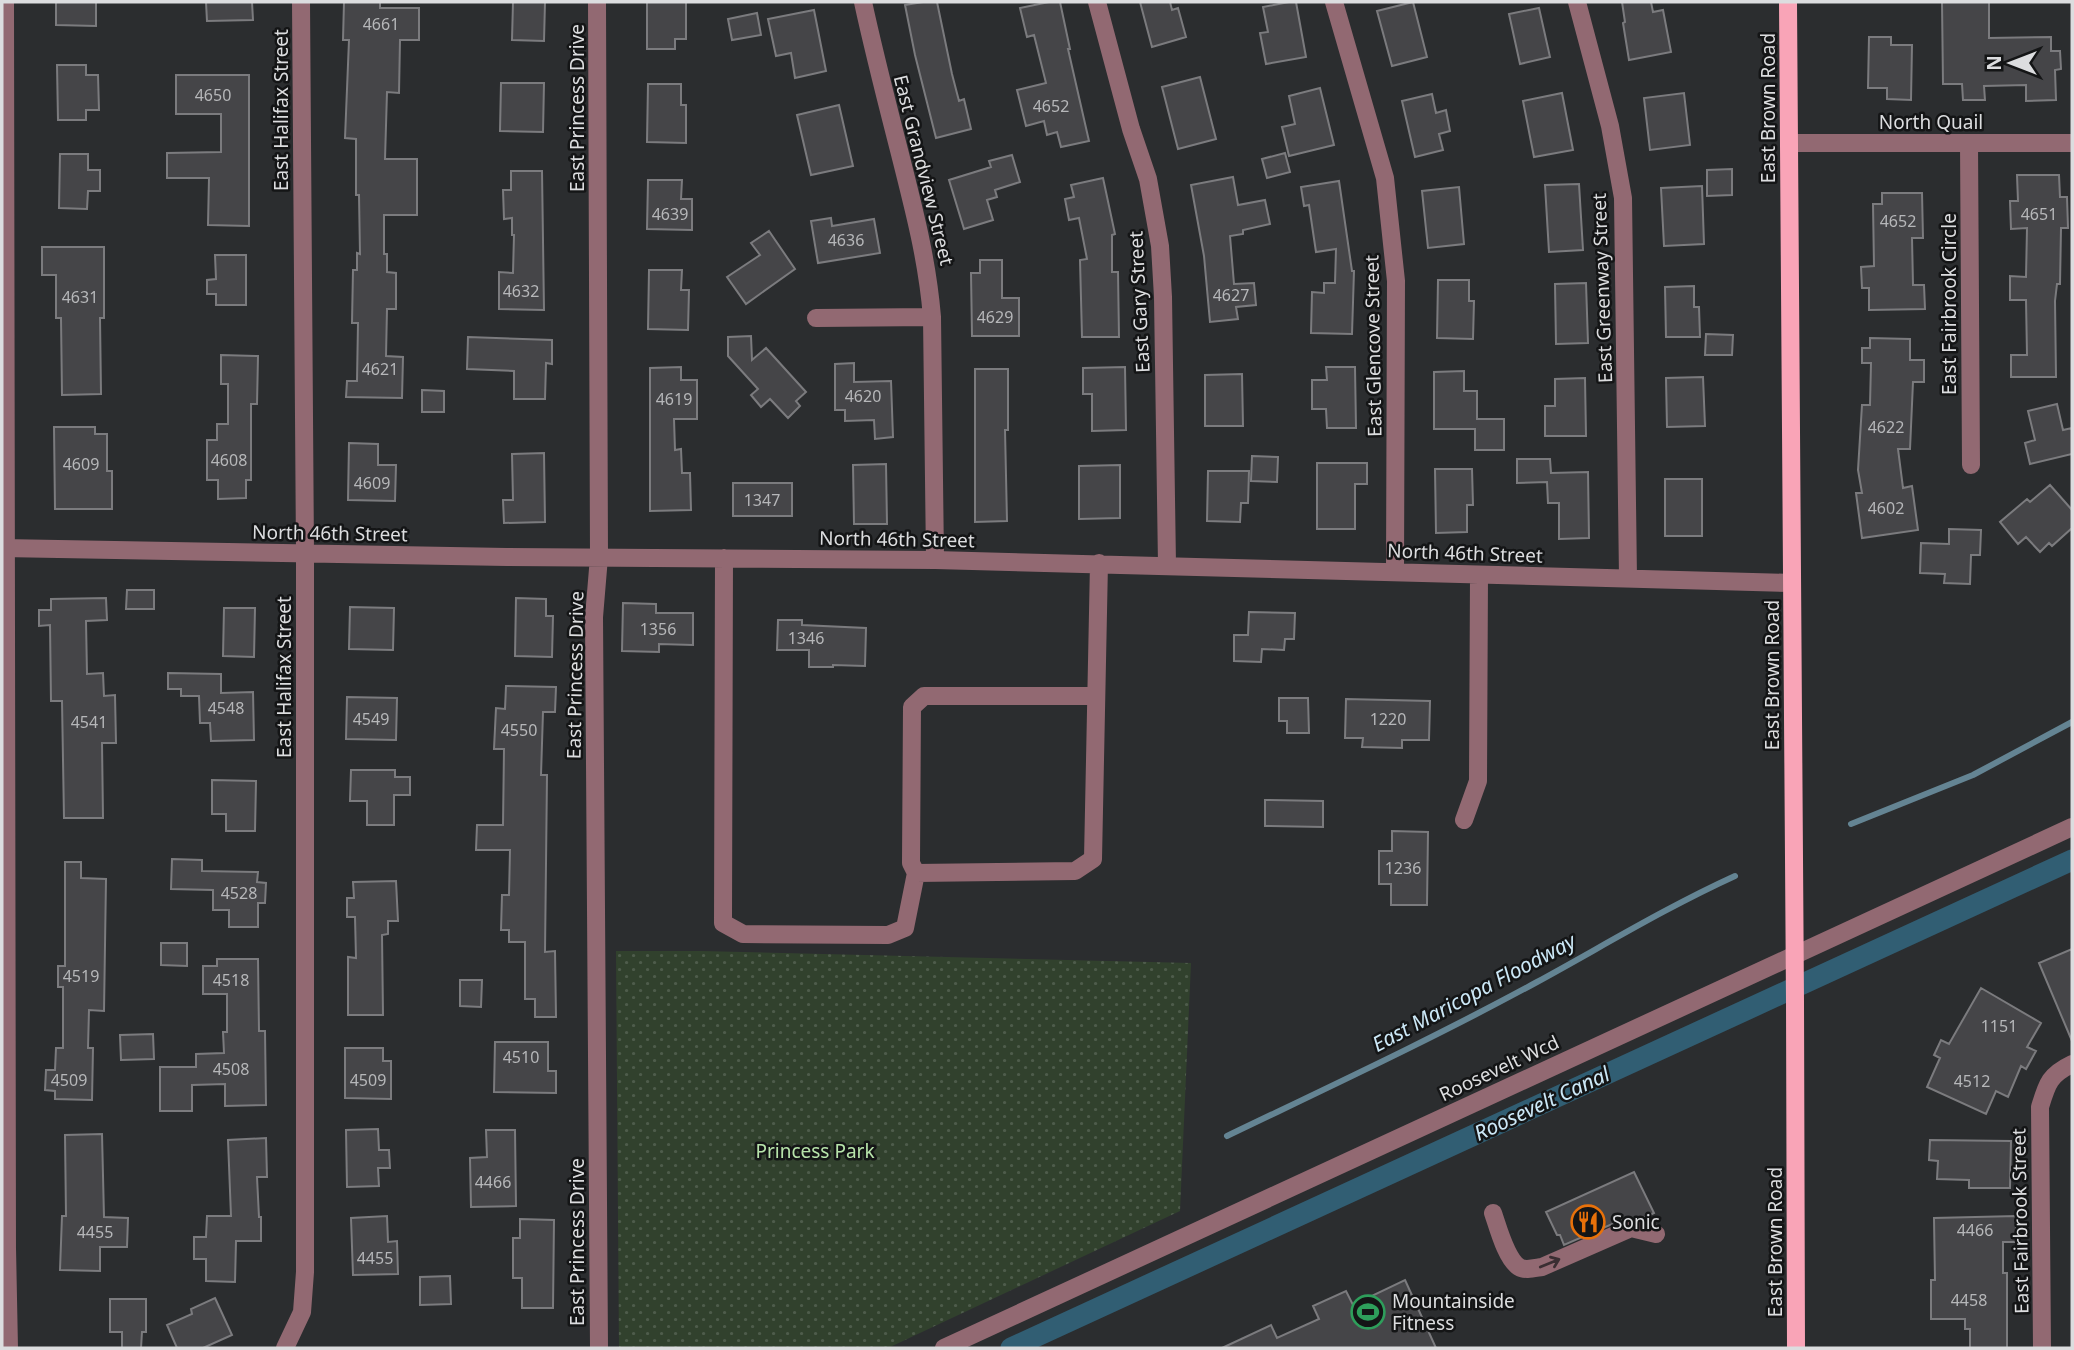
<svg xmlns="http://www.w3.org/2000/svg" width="2074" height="1350" font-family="'Noto Sans',sans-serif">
<defs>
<pattern id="park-dots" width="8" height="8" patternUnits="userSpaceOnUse" patternTransform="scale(1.75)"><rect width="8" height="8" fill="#31412d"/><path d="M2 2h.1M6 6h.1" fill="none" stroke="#4e5c4b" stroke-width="1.8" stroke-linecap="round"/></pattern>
</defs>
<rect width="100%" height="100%" fill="#2b2d2f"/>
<!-- park -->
<path fill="url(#park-dots)" d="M616,951H701L1191,963L1180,1211L888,1348H619Z"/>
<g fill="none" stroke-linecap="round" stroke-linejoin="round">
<!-- stream -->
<path stroke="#648493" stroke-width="6" d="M1851,824L1973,775L2072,722
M1227,1136C1331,1086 1436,1037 1537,982C1603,946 1667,907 1735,876"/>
<!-- canal -->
<path stroke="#315e73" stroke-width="21" d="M1011,1348L2072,860"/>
</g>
<!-- building -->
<path fill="#454548" stroke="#7b7b7e" stroke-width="2" d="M56,2H96V26L56,25Z
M206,2H252L253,20L207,21Z
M344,2H380V8H419V40H400L399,93L387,92L385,159H417V215H384V254H387V272L396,273V309H387L386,356L403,357L402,398L346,397L347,381H357L358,323H352L353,270H357V253L360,254L359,195H356V139L345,138L349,40H343Z
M513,2H545L544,41L512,40Z
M647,2H686V39H675V49H647Z
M923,2H937L952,74L959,101L964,99L971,129L936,138L915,55L905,5Z
M1049,2H1060L1070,49H1068L1089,141L1061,147L1057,132L1047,135L1044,121L1026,126L1017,90L1046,83L1034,35L1027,37L1020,8Z
M1140,2H1170L1172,10L1178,8L1186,37L1152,47Z
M1289,2H1296L1306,57L1266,64L1260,33L1268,32L1263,7Z
M1413,2L1427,57L1392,66L1377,11Z
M1622,2H1651L1653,12L1663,10L1671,52L1629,60L1623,23L1625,22Z
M1942,2H1989V38L2051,37V51H2060L2061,69L2055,70L2056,100L2026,101V85L1984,86L1985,100H1963L1962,84H1943Z
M1539,8L1550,57L1520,64L1509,14Z
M814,10L826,71L795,78L791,53L776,56L768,19Z
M757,13L761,35L732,40L728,19Z
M1869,37H1891V45H1912L1911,100L1887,99V88H1868Z
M57,65H86V75H98L99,110H86V120H58Z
M176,75H249V226L208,225L209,178H167V153L221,152V114H176Z
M1200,77L1216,139L1178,149L1162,87Z
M501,83H544L543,132L500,131Z
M648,84H681V105H686V143L647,142Z
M1320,88L1334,145L1289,156L1282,127L1295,124L1289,96Z
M1562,93L1573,150L1534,157L1523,101Z
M1684,93L1690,145L1650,150L1644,98Z
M1432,94L1436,113L1446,110L1450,131L1439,134L1443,150L1415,157L1402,101Z
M839,105L853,166L811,175L797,115Z
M1285,153L1290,172L1267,178L1262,159Z
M60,154H88V170H100V191H88L87,209L59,208Z
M1012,155L1020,182L995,190L997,197L987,200L993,220L964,229L949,180L991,167L989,161Z
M1732,169V195L1707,196V170Z
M511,171H542L544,310L499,309V272L513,273L514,235H512V218L504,219L503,190H511Z
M2017,175H2059L2060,197H2067L2068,228H2061L2060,284H2057L2055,301L2056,377H2011V355H2027L2026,300H2010V276L2026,277L2027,228L2011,229L2010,201H2018Z
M1233,177L1238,205L1265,200L1270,224L1243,230V234L1230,236L1234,284L1254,283L1256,305L1236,307L1238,319L1210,322L1204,256L1191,185Z
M1103,178L1115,234L1112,235V272H1118L1119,337H1082L1080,260L1087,259L1079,218L1069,220L1065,199L1074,197L1071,185Z
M648,180H682L681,199H692V230L647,229Z
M1339,181L1352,271H1354L1352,334L1311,333L1312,292L1324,293V283H1335L1336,249L1316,252L1309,205L1304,206L1301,187Z
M1579,184L1583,250L1549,252L1545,185Z
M1702,186L1704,244L1664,246L1661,188Z
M1459,187L1464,244L1428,248L1422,191Z
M1882,193H1922L1923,238H1912L1913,285H1924L1925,309L1869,310V288H1862L1861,267L1874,266L1873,204H1882Z
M831,218L832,226L874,219L880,253L818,263L811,221Z
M769,231L795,269L746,304L727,277L760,255L751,243Z
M42,247H104V318H100L101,394L62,395L61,318H56V275H42Z
M215,255H246V305H216V294H207V280L216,279Z
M980,260H1002V298H1019V336H972L971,273H980Z
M649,270H682L681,290H689L688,330L648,329Z
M1438,280H1469V301H1474L1473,339L1437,338Z
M1586,283L1588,343L1556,344L1555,284Z
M1694,286V307H1699L1700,337H1666L1665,287Z
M1706,334L1733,335L1732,355H1705Z
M751,336L752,360L766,348L806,392L796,401L800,406L788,418L770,399L761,407L751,395L758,389L728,356V337Z
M468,337L552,340V364L546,363L545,399H514V371L467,369Z
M1870,338L1910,339V360H1924V382H1913L1910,449H1898L1903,488L1912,486L1918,530L1862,538L1856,493H1862L1858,470L1862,405H1870L1871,363H1862V348H1870Z
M221,355L258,356L257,404H251V480H246V498L218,499V480H207V440H217V424H228V384H221Z
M854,363V382L891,381L893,437L875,439L874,420L845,421V410H835V364Z
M681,367V380H697V419H674L675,450L681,449L682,473H690L691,510L650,511V368Z
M1125,367L1126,430L1092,431V394H1083V368Z
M1326,367H1355L1356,428H1327L1326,409H1312V380H1327Z
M975,369H1008V430H1005L1007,521L975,522Z
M1464,371V391H1477V419H1504V450H1475V429H1434V372Z
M1242,374L1243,426H1205V375Z
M1703,377L1705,426L1667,427L1666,378Z
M1585,378L1586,436H1545V406H1555V379Z
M422,390L444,391V412H422Z
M2057,404L2063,430L2072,428V454L2030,464L2025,443L2035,440L2028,411Z
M54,427H95V434H107V471H112V509H55Z
M349,443L378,444V465H396L395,501L348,500Z
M544,453L545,522L504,523L503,500H513L512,454Z
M1252,456L1278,457L1277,482L1251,481Z
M1517,459H1550L1551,473L1588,472L1589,538L1559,539V503H1548L1547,482L1517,483Z
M1317,463H1367V484H1355V529H1317Z
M886,464L887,524H854L853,465Z
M1120,465V518L1079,519V466Z
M1435,469H1472L1473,505H1467V532L1436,533Z
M1208,471H1249L1248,503H1241L1240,522L1207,521Z
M1665,479H1702V536H1665Z
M733,483H792V516H733Z
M2050,485L2072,510V528L2052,546L2049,543L2040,552L2026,537L2018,544L2000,522L2027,499L2030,502Z
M1949,529L1981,530L1980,555H1971L1970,584L1944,583L1945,574L1920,573L1921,543L1949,544Z
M127,590H154V609H126Z
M106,598L107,620L86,621L87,674L103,673L104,696L115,695L116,743H102L103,818H64L62,701H51L50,625L39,626V610H51V599Z
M516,598L546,599V616H553L552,657L515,656Z
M623,603L656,604V613H693V645L659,644V652L622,651Z
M350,607L394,608L393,650L349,649Z
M224,608H255L254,657L223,656Z
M1249,612L1295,613L1294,639H1285L1284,650L1262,649L1261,662L1234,661V635H1248Z
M778,620H802V625L866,628L865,666L833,665V667H809V650H777Z
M168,673L221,674V693L253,692L254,740L211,741L210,723H200L199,696H181V689H168Z
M506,686L556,687L555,712H543L541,775H547L545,952L555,951L556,1017H535V999H525V942H509V930H501L502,895H509L510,850H476L477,825H503L504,749H494L496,708L505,709Z
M347,697L397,698L396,740L346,739Z
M1279,698H1308L1309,733H1287V721H1279Z
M1346,699L1430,701L1429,740H1402V748L1362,747L1363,738H1345Z
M351,770H395V777H410V795H394V825H367V801H350Z
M212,780L256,781L255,831H226V814H212Z
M1265,800L1323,801V827L1265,826Z
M1392,831L1428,832L1427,905H1391V884H1379V851H1392Z
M172,859L202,860V871L258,872L257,882L266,883L265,903H258V927H229V910H213V890L171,889Z
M65,862H81V878L106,879L104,1011L89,1010L88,1048H93L92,1100L55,1099V1091L45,1090L46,1070H55L56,1048H63V987H58V966H65Z
M396,881L398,921H388V934L382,935L383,1015H348V957L356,958L355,917H347V898H354L353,882Z
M161,943H187V966L161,965Z
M2072,949V1041L2039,963Z
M217,959H258L259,1031H265L266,1105L225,1106V1084L192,1085V1111H160V1067H196V1054L224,1053L223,1032H227V994H203V966H217Z
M460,980H482L481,1007L460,1006Z
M1981,988L2041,1023L2027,1047L2036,1051L2026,1069L2021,1066L2008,1097L1996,1091L1986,1114L1927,1087L1940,1058L1934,1055L1941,1040L1949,1044Z
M153,1034L154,1059L121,1060L120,1035Z
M495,1042H548V1071H556V1093L494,1092Z
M345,1048H383V1061H391V1099L345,1098Z
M378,1129L379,1150H389L390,1168H378L379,1186L347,1187L346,1130Z
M486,1130H515L516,1206L471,1207L470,1158L487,1157Z
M102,1134L104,1217L128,1218L127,1247H100V1271L60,1270L62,1216H66L65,1135Z
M266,1138L267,1177H257L259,1217H261V1241H236L235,1282L206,1281V1259H194V1237H206L207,1216H231L228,1140Z
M1930,1140L2011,1141L2010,1188H1969V1180L1937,1179L1938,1161L1929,1160Z
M1634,1172L1654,1213L1642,1219L1626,1218L1564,1245L1560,1235H1557L1546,1212Z
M387,1216L388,1242L397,1241L398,1274L353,1275L351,1218Z
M2016,1216V1242H2003V1273H2007V1348H1970V1329H1965V1319H1931V1280H1935L1934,1218Z
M520,1219L554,1220L553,1308H522V1278H513V1238H520Z
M450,1276L451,1304L420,1305V1277Z
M1405,1280L1436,1348H1222L1271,1325L1277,1338L1319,1319L1313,1306L1346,1291L1353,1305Z
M215,1298L232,1335L203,1348H177L167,1325L192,1314L191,1309Z
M110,1299H146V1332H142L141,1348H122V1332H110Z"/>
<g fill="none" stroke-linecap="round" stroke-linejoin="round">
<!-- minor -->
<path stroke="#926972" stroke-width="18" d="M5,2L7,1248L9,1348
M597,2L599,557L594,617L599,1348
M863,2C874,53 887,103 900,154C914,210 927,258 932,317L935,560
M1097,2L1131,129L1148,179L1160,246L1163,297L1167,565
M1334,2L1385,178L1396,281L1395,571
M1577,2L1610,126L1623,198L1628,578
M1789,143H2072
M1969,143L1971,465
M816,318L932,317
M2,548L507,557L935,560L1792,583
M724,558L723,923L743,934L888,935L905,928L916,873
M1096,696H924L912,707L911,863L916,873L1075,871L1093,859L1099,563
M1464,820L1478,781L1479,575
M1493,1213C1498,1227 1506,1259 1519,1267C1525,1271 1535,1268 1542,1267L1631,1228L1656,1234
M285,1348L302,1312L305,1272V554L301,2
M944,1348L2072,827
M2042,1348L2040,1107C2047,1084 2049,1075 2072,1064"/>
<!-- major -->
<path stroke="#f9a4b7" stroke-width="18" d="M1788,2L1795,1001L1796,1348"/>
</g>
<!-- one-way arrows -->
<defs><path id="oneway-shaft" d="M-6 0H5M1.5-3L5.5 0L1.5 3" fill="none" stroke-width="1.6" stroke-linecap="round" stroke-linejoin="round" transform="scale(1.75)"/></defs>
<use stroke="#3a2e32" href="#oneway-shaft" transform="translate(1550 1263) rotate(-22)"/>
<!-- icons -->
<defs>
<symbol id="restaurant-ring" viewBox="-11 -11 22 22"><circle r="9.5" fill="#141516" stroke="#e8710a" stroke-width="1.5"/><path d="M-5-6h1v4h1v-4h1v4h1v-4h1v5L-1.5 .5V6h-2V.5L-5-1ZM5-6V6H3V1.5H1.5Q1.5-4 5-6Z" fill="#e8710a"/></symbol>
<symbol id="stadium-ring" viewBox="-11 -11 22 22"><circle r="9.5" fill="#141516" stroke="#2e9e5b" stroke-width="1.5"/><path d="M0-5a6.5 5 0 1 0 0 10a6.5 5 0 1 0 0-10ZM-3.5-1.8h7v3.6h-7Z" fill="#2e9e5b"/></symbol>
</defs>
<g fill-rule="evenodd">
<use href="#restaurant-ring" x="1569" y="1203" width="38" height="38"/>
<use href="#stadium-ring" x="1349" y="1293" width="38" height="38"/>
</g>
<g text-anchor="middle" stroke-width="5" stroke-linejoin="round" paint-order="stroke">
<!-- number labels -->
<g font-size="16" fill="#b6b7b9">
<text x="381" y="30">4661</text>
<text x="213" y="101">4650</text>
<text x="1051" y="112">4652</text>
<text x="670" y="220">4639</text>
<text x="2039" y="220">4651</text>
<text x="1898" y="227">4652</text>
<text x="846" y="246">4636</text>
<text x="521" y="297">4632</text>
<text x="1231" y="301">4627</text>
<text x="80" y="303">4631</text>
<text x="995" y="323">4629</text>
<text x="380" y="375">4621</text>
<text x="863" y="402">4620</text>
<text x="674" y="405">4619</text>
<text x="1886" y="433">4622</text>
<text x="229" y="466">4608</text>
<text x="81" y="470">4609</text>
<text x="372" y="489">4609</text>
<text x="762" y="506">1347</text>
<text x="1886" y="514">4602</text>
<text x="658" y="635">1356</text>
<text x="806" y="644">1346</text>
<text x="226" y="714">4548</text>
<text x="371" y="725">4549</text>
<text x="1388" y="725">1220</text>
<text x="89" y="728">4541</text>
<text x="519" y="736">4550</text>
<text x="1403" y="874">1236</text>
<text x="239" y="899">4528</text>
<text x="81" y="982">4519</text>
<text x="231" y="986">4518</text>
<text x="1999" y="1032">1151</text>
<text x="521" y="1063">4510</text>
<text x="231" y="1075">4508</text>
<text x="69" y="1086">4509</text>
<text x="368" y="1086">4509</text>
<text x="1972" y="1087">4512</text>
<text x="493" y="1188">4466</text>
<text x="1975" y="1236">4466</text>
<text x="95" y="1238">4455</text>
<text x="375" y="1264">4455</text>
<text x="1969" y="1306">4458</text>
</g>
<!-- street labels -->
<g font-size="19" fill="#dcdddf" stroke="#141516">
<text transform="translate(577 108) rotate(-90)" y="7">East Princess Drive</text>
<text transform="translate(1768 108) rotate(-90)" y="7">East Brown Road</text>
<text transform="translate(281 110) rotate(-90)" y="7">East Halifax Street</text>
<text x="1931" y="129">North Quail</text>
<text transform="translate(924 170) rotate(76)" y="7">East Grandview Street</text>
<text transform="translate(1602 288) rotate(-92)" y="7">East Greenway Street</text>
<text transform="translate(1139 302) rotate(-93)" y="7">East Gary Street</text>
<text transform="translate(1949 304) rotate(-90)" y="7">East Fairbrook Circle</text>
<text transform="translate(1373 346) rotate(-91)" y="7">East Glencove Street</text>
<text transform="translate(330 533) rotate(1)" y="7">North 46th Street</text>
<text transform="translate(897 539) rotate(1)" y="7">North 46th Street</text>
<text transform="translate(1465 553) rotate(2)" y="7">North 46th Street</text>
<text transform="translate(575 675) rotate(-89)" y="7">East Princess Drive</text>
<text transform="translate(1772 675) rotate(-90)" y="7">East Brown Road</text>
<text transform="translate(284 677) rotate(-90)" y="7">East Halifax Street</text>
<text transform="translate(1499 1068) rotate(-25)" y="7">Roosevelt Wcd</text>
<text transform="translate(2020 1221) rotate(-91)" y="7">East Fairbrook Street</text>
<text transform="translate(577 1242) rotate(-90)" y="7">East Princess Drive</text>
<text transform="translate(1775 1242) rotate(-90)" y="7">East Brown Road</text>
</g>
<!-- park labels -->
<g font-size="19" fill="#b7e4aa" stroke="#141516">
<text x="815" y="1158">Princess Park</text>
</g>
<!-- poi labels -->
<g font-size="19" fill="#dcdddf" stroke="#141516" text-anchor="start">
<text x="1612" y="1229">Sonic</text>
<text x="1392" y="1308">Mountainside<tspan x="1392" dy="22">Fitness</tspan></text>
</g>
<!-- water labels -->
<g font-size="21" font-style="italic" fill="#cce8f7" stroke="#141516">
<text transform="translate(1474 993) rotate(-28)" y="7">East Maricopa Floodway</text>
<text transform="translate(1542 1104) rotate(-25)" y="7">Roosevelt Canal</text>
</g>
</g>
<!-- border -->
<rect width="2074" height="1350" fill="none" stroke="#dcdddf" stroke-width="7"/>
<!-- north arrow -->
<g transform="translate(2011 63) rotate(270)" stroke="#141516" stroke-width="5" paint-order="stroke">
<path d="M0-5L12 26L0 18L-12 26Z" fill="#dcdddf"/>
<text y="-10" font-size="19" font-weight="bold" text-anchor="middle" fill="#dcdddf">N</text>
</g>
</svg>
